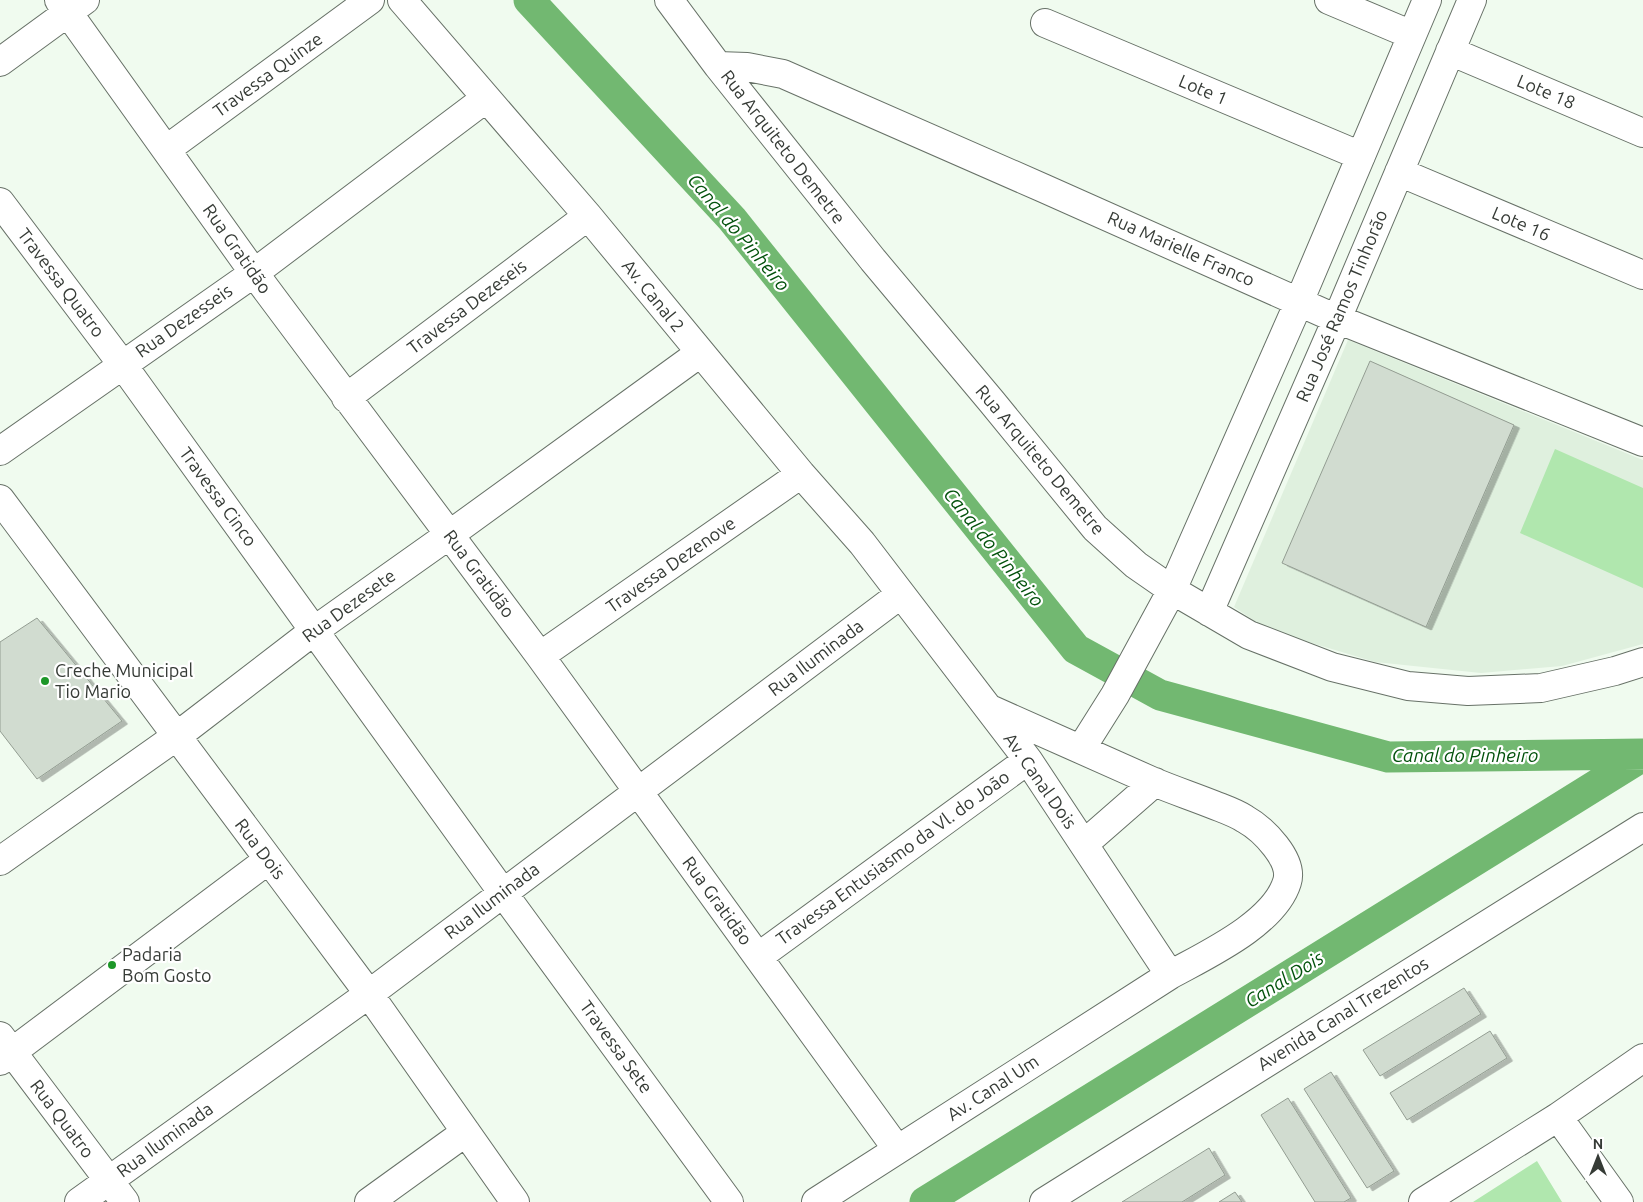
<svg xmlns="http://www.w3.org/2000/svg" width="1643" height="1202" font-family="Ubuntu,sans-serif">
<defs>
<filter id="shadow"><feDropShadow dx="5.5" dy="3" stdDeviation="0" flood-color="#0004"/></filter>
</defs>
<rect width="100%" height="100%" fill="#f0fbef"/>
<!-- built -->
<path fill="#dff0de" d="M1348,340L1643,460V644L1562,666L1481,673L1375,662L1268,630L1234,607Z"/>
<!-- pitch -->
<path fill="#b0e7ae" d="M1555,449L1643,488V588L1520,533Z
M1537,1161L1562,1202H1473Z"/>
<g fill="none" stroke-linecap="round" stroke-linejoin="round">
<!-- canal -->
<path stroke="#72b871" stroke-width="31" d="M529,0L732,219L1076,649L1160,695L1388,757L1643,754
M925,1202L1643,756"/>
</g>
<!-- building -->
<path fill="#d1dcd0" stroke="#939d92" filter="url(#shadow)" d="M1370,361L1514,425L1426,627L1282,563Z
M37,618L122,721L37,779L0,731V642Z
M1464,988L1481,1014L1380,1076L1363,1050Z
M1490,1031L1507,1058L1407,1120L1390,1093Z
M1331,1072L1394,1171L1367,1188L1304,1089Z
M1288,1098L1351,1198L1344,1202H1315L1261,1115Z
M1209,1148L1225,1175L1182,1202H1122Z
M1235,1192L1242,1202H1219Z"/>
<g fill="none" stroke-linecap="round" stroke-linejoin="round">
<defs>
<path id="minor" d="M59,0L254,273L540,656L897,1149
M402,0L588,216L801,474L862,543L1028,760L1170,975
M669,0L718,66L873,260L992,402L1095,528L1136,565L1172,590L1249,635L1332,667L1408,686L1468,691L1541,688L1615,671L1643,662
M1329,0L1412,35
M1045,23L1361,156
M1450,51L1643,133
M0,62L85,0
M718,66L747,67L783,74L1043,188L1337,319L1643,442
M167,149L370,0
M1399,172L1643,275
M0,202L122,364L503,893L729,1202
M346,398L588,216
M0,451L254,273L485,99
M0,499L369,994L515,1202
M1209,612L1337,319L1472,0
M540,656L801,474
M1081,749L1115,695L1172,590L1299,302L1427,0
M1084,844L1155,782
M0,861L177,736L315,630L449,535L700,353
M758,957L1028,760
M0,1036L125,1202
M0,1061L268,860
M1558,1117L1619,1202
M79,1202L369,994L901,594
M369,1202L466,1132
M816,1202L1170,975C1206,955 1274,924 1287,882C1294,860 1263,829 1245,819C1236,813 1224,809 1214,805C1194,797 1173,790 1154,782C1099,758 1045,733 990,709
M1044,1202L1643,827
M1423,1202L1558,1117L1643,1058"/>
</defs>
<!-- minor casing -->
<use href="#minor" stroke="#677167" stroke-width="30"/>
<!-- minor -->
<use href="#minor" stroke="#fff" stroke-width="28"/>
</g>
<!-- markers -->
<g fill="#1d9728" stroke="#fff" stroke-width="2">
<circle cx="45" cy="681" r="5"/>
<circle cx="112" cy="965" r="5"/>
</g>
<g text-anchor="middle" stroke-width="4.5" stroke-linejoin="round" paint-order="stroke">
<!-- street labels -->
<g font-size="18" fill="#363b36" stroke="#fff">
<text transform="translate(268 75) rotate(-36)" y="6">Travessa Quinze</text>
<text transform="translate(1203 90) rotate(23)" y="6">Lote 1</text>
<text transform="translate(1546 92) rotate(23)" y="6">Lote 18</text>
<text transform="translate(783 147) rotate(52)" y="6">Rua Arquiteto Demetre</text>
<text transform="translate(1521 224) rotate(23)" y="6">Lote 16</text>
<text transform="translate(237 249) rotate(55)" y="6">Rua Gratidão</text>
<text transform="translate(1181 249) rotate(24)" y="6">Rua Marielle Franco</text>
<text transform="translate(61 283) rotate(53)" y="6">Travessa Quatro</text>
<text transform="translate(653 296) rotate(51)" y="6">Av. Canal 2</text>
<text transform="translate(1342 306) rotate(-67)" y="6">Rua José Ramos Tinhorão</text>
<text transform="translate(467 307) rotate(-37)" y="6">Travessa Dezeseis</text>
<text transform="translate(184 321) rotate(-35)" y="6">Rua Dezesseis</text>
<text transform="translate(1040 460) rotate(50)" y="6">Rua Arquiteto Demetre</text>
<text transform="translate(218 497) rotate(54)" y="6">Travessa Cinco</text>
<text transform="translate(671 565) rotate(-35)" y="6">Travessa Dezenove</text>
<text transform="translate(479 574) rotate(53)" y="6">Rua Gratidão</text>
<text transform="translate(349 606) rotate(-36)" y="6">Rua Dezesete</text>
<text transform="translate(816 658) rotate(-37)" y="6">Rua Iluminada</text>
<text transform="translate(1040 781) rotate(55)" y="6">Av. Canal Dois</text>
<text transform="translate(260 849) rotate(53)" y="6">Rua Dois</text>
<text transform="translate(893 858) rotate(-36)" y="6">Travessa Entusiasmo da Vl. do João</text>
<text transform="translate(492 901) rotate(-37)" y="6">Rua Iluminada</text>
<text transform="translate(717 901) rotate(54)" y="6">Rua Gratidão</text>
<text transform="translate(1343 1014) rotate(-32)" y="6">Avenida Canal Trezentos</text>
<text transform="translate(616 1047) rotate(54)" y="6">Travessa Sete</text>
<text transform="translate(993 1088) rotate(-33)" y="6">Av. Canal Um</text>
<text transform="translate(62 1119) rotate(53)" y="6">Rua Quatro</text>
<text transform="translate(165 1140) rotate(-36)" y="6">Rua Iluminada</text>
</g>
<!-- poi labels -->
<g font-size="18" fill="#363b36" stroke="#fff" text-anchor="start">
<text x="55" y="677">Creche Municipal<tspan x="55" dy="21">Tio Mario</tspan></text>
<text x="122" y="961">Padaria<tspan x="122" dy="21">Bom Gosto</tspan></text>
</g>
<!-- water labels -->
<g font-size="19" font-style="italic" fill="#03520c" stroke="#fff">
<text transform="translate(739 232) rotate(50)" y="7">Canal do Pinheiro</text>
<text transform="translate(994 547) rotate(51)" y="7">Canal do Pinheiro</text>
<text x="1465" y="762">Canal do Pinheiro</text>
<text transform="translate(1284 979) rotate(-32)" y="7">Canal Dois</text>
</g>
</g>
<!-- north arrow -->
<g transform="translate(1598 1157)" stroke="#ffffff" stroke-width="4" paint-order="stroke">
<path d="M0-4L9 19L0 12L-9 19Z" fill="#363b36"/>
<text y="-8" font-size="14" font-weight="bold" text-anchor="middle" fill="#363b36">N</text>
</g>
</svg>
